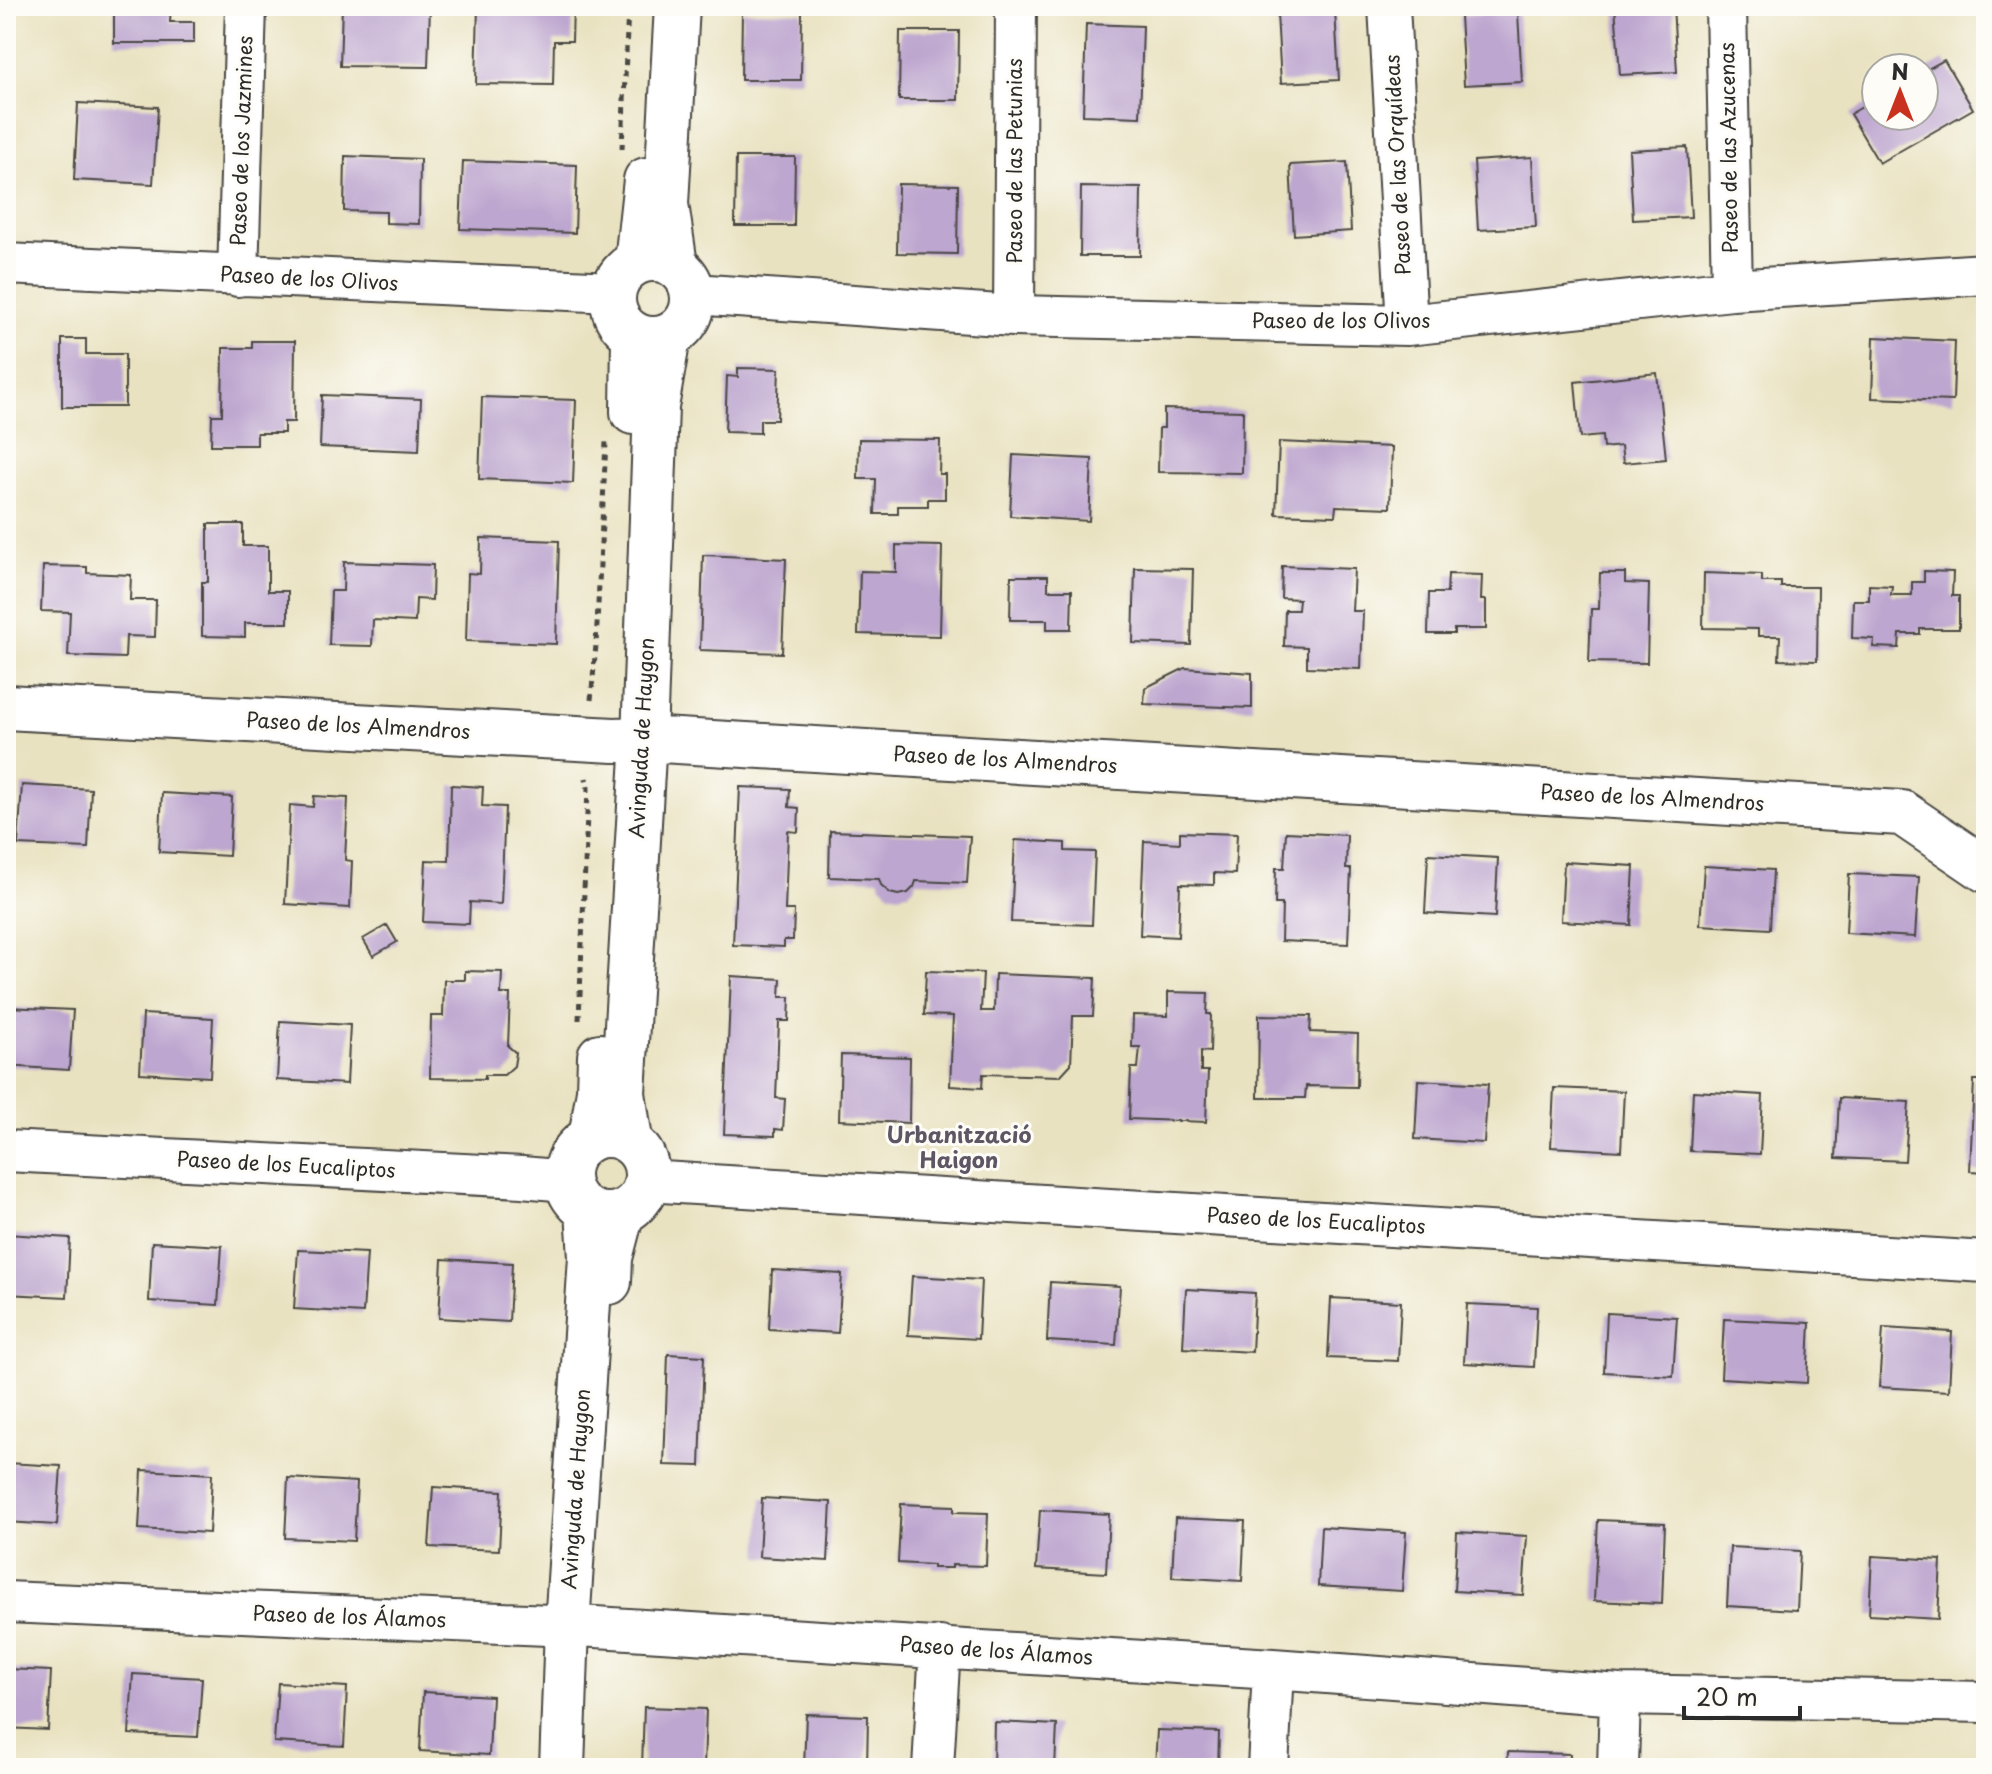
<svg xmlns="http://www.w3.org/2000/svg" width="1992" height="1774" font-family="'Playpen Sans',sans-serif">
<rect width="100%" height="100%" fill="#fdfcf7"/>
<filter id="ink" filterUnits="userSpaceOnUse"><feTurbulence type="fractalNoise" baseFrequency=".0125" numOctaves="2"/><feDisplacementMap in="SourceGraphic" scale="16" xChannelSelector="R" yChannelSelector="G"/><feConvolveMatrix kernelMatrix="1 2 1 2 8 2 1 2 1" color-interpolation-filters="sRGB"/></filter>
<filter id="wash" filterUnits="userSpaceOnUse"><feTurbulence type="fractalNoise" baseFrequency=".006" numOctaves="4" result="noise"/><feDisplacementMap in="SourceGraphic" scale="32" xChannelSelector="R" yChannelSelector="G"/><feGaussianBlur stdDeviation="1.8" result="paint"/><feColorMatrix in="noise" values="0 0 0 0 0 0 0 0 0 0 0 0 0 0 0 0 0 1.4 0 .05"/><feComposite in="paint" operator="in"/></filter>
<g filter="url(#wash)">
<rect width="100%" height="100%" fill="#e9e2c1"/>
<g id="blocks">
<!-- building -->
<path fill="#bda6cf" d="M114,6H171L170,22H194V43H114Z
M342,6H430L428,67L340,66Z
M478,6H573L572,41H554L553,85L476,84Z
M1615,6H1673L1677,72L1620,75Z
M1335,10L1339,80L1281,83L1277,13Z
M742,11L802,12L801,80H741Z
M1518,13L1522,82L1464,85L1460,16Z
M1086,24L1143,26L1140,117L1083,115Z
M900,31H959L958,100H899Z
M1944,60L1973,109L1879,163L1850,114L1876,99V116H1924V71Z
M78,103L158,107L153,184L74,180Z
M1687,147L1691,217L1633,220L1629,150Z
M345,156L420,159L419,224L386,223V212L344,211Z
M736,157H795L794,226H735Z
M1532,157L1536,227L1478,230L1474,161Z
M463,161L577,165L575,233L460,229Z
M1347,162L1351,231L1294,235L1290,165Z
M898,184L958,185L957,254L897,253Z
M1081,187L1141,188L1140,256H1080Z
M1874,337L1955,341L1953,401L1872,398Z
M62,339H86V354H125V407H62Z
M252,341H295L294,422H284V433H257V445H211L212,415H222L223,348H252Z
M738,368L779,369L777,420H760V433L725,432L727,376L738,377Z
M1657,373L1666,459L1623,463L1621,446L1603,448L1602,436L1580,438L1575,382Z
M322,395L421,399L419,451L320,447Z
M482,397L576,400L573,483L479,479Z
M1164,409L1243,411L1242,473L1158,472L1159,428H1164Z
M859,439L940,440L939,474H945V499H928V506H898V514H875L876,479H858Z
M1279,442L1392,447L1390,508L1336,506L1335,516L1276,514Z
M1013,455L1092,459L1089,521L1010,516Z
M208,524H243V546H268V591H288V623H245V637L202,636V582H208Z
M481,538L559,541L556,644L466,641L468,573L480,574Z
M896,545L942,546L940,636L858,634L860,571L896,572Z
M703,555L786,559L782,653L700,650Z
M344,562L433,565L432,600L416,599L415,622L373,620L372,646L329,645L331,591H343Z
M43,566L87,567V573L131,575L130,600H156L155,637L126,636L125,658L68,656L70,612L41,611Z
M1282,566L1354,569L1352,611H1363L1361,669L1307,667V647L1284,646L1285,610H1298L1299,599L1281,598Z
M1135,568L1193,569L1191,645L1133,643Z
M1924,571L1953,572L1952,596H1959V629H1920V634H1900L1899,648L1873,647L1874,639L1852,638L1853,600H1869V585L1892,586L1891,595H1912V582H1924Z
M1600,573H1625V583L1649,584L1647,663L1589,662L1591,609H1599Z
M1704,573L1762,575V582H1781V587H1818L1817,661L1779,660L1780,636H1758V629L1703,628Z
M1448,574L1482,575L1481,600H1486V629H1454V634H1428L1429,593H1447Z
M1011,576H1048V590H1072L1071,629H1047V620H1010Z
M1185,668L1252,673V708L1144,704L1145,688Z
M22,785L91,789L88,848L18,845Z
M451,785L483,787L482,806L505,807L501,904L470,902L469,924L423,922L426,860L449,861Z
M740,787L790,789L789,807L799,808L798,832L788,831L785,910H794L793,940H784V947L733,945Z
M162,793L232,797L229,856L159,852Z
M314,796L348,798L345,860L352,861L350,908L285,904L290,805L313,807Z
M830,831L970,836L967,883L916,881L914,887L908,893L898,895L890,893L881,885L879,879L829,877Z
M1180,832L1237,834L1235,874L1214,873V885L1180,884L1178,937L1140,935L1144,841L1180,843Z
M1286,832L1347,835L1346,869H1351L1348,944L1281,941L1282,904H1275L1276,868H1284Z
M1015,840L1065,843V851L1095,852L1092,925L1011,922Z
M1428,854L1498,858L1495,917L1425,913Z
M1564,862L1634,866L1631,925L1561,921Z
M1704,866L1773,870L1770,929L1700,925Z
M1849,874L1919,877L1915,937L1846,933Z
M387,925L397,942L373,956L363,939Z
M465,971L502,972L501,994H510L508,1046L516,1053L514,1066L504,1075H485V1079L430,1078L431,1016H443L444,980H465Z
M926,971L983,973L981,1011H994L995,974L1095,978L1093,1016H1073L1071,1064L1060,1076L983,1074L982,1088L950,1086L953,1016L924,1015Z
M731,976L781,979L780,997H790L789,1021H779L776,1098L785,1099L783,1130L775,1129V1136L724,1134Z
M1168,992L1208,993L1207,1014H1211L1210,1052L1201,1051V1071H1208L1206,1122L1129,1119L1131,1068H1138L1140,1047H1132L1133,1015L1168,1016Z
M6,1007L73,1010L69,1070L6,1066Z
M143,1014L213,1018L210,1077L140,1073Z
M1259,1015L1311,1016L1310,1032L1358,1034L1357,1087L1306,1086L1305,1098H1258Z
M280,1021L350,1025L347,1084L277,1080Z
M841,1055L910,1057L909,1123L839,1120Z
M1418,1080L1488,1084L1484,1143L1415,1139Z
M1974,1080H1986V1172L1970,1171Z
M1554,1088L1624,1091L1621,1151L1551,1147Z
M1693,1091L1763,1095L1760,1154L1690,1151Z
M1839,1098L1909,1102L1905,1161L1836,1158Z
M6,1234L70,1238L67,1297L6,1294Z
M152,1242L222,1246L218,1305L149,1301Z
M298,1250L367,1253L363,1313L294,1309Z
M442,1259L512,1263L509,1322L439,1318Z
M772,1270L842,1274L838,1333L769,1329Z
M912,1276L981,1280L978,1339L908,1335Z
M1050,1282L1120,1286L1116,1345L1047,1341Z
M1186,1289L1255,1293L1252,1352L1183,1348Z
M1331,1298L1401,1302L1398,1361L1328,1358Z
M1467,1304L1537,1307L1534,1367L1464,1363Z
M1607,1313L1677,1317L1673,1376L1604,1372Z
M1724,1319L1810,1323L1807,1383L1721,1378Z
M1883,1328L1952,1332L1949,1391L1879,1387Z
M668,1354L704,1356L700,1466L664,1465Z
M6,1463L61,1466L57,1525L6,1522Z
M142,1470L212,1474L209,1533L139,1529Z
M288,1478L357,1482L354,1541L285,1538Z
M433,1487L502,1491L499,1550L429,1547Z
M762,1498L831,1502L828,1561L759,1557Z
M901,1504L954,1506V1512L988,1513L986,1566L952,1565V1568H933V1565L898,1563Z
M1040,1510L1109,1514L1106,1573L1036,1569Z
M1175,1518L1245,1521L1242,1581L1172,1577Z
M1598,1520L1665,1523L1662,1604L1594,1601Z
M1321,1527L1406,1532L1402,1591L1318,1586Z
M1457,1532L1527,1536L1523,1595L1454,1591Z
M1730,1547L1800,1551L1797,1610L1727,1606Z
M1872,1556L1941,1560L1938,1619L1869,1615Z
M6,1669L51,1671L48,1730L6,1728Z
M133,1674L202,1678L198,1737L129,1734Z
M278,1683L347,1687L344,1746L274,1742Z
M423,1692L492,1696L489,1755L420,1751Z
M644,1707L706,1709L704,1768H642Z
M806,1714L868,1716L867,1768H804Z
M994,1722L1057,1725L1055,1768H993Z
M1157,1730L1219,1732L1218,1768H1155Z
M1508,1752L1570,1754L1569,1768H1507Z"/>
</g>
</g>
<g filter="url(#ink)">
<use href="#blocks" fill-opacity="0" stroke="#484642" stroke-width="2"/>
<g fill="none" stroke-linecap="round" stroke-linejoin="round">
<defs>
<path id="minor" d="M1389,6L1407,325
M1726,6L1732,290
M6,264L613,292
M238,276L246,6
M694,294L1014,316L1407,325L1732,290L1986,274
M1014,316L1016,6
M6,1151L522,1177L567,1181
M646,1181L1986,1262
M6,1602L596,1627L1273,1669L1620,1695L1986,1702
M933,1768L940,1647
M1268,1768L1273,1669
M1618,1768L1620,1695"/>
<path id="tertiary" d="M613 299a40 40 0 1 1 80 0a40 40 0 1 1-80 0Z
M637,262L646,180
M675,265L666,204L677,6
M633,412L634,335
M6,707L614,740L644,739L1902,813L1986,870
M567 1175a40 40 0 1 1 80 0a40 40 0 1 1-80 0Z
M591,1138L599,1091L600,1056
M630,1140L623,1093L644,739L656,407L668,337
M609,1282L610,1258L622,1212
M562,1768L567,1626L591,1257L588,1210"/>
</defs>
<!-- minor casing -->
<use href="#minor" stroke="#484642" stroke-width="44"/>
<!-- tertiary casing -->
<use href="#tertiary" stroke="#484642" stroke-width="48"/>
<!-- path -->
<path stroke="#484642" stroke-width="5" stroke-dasharray="6 6" stroke-linecap="butt" d="M622,149L628,6
M591,700L596,645L606,442
M579,1020L588,788L586,778"/>
<!-- minor -->
<use href="#minor" stroke="#fff" stroke-width="40"/>
<!-- tertiary -->
<use href="#tertiary" stroke="#fff" stroke-width="44"/>
</g>
</g>
<g text-anchor="middle" stroke-width="6" stroke-linejoin="round" paint-order="stroke">
<!-- street labels -->
<g font-size="20" fill="#2b2b2b" stroke="#fdfcf7">
<text transform="translate(242 141) rotate(-88)" y="7">Paseo de los Jazmines</text>
<text transform="translate(1729 148) rotate(-91)" y="7">Paseo de las Azucenas</text>
<text transform="translate(1015 161) rotate(-90)" y="7">Paseo de las Petunias</text>
<text transform="translate(1398 165) rotate(-93)" y="7">Paseo de las Orquídeas</text>
<text transform="translate(309 279) rotate(3)" y="7">Paseo de los Olivos</text>
<text x="1341" y="328">Paseo de los Olivos</text>
<text transform="translate(358 726) rotate(3)" y="7">Paseo de los Almendros</text>
<text transform="translate(642 738) rotate(-87)" y="7">Avinguda de Haygon</text>
<text transform="translate(1005 760) rotate(3)" y="7">Paseo de los Almendros</text>
<text transform="translate(1652 798) rotate(3)" y="7">Paseo de los Almendros</text>
<text transform="translate(286 1165) rotate(3)" y="7">Paseo de los Eucaliptos</text>
<text transform="translate(1316 1221) rotate(3)" y="7">Paseo de los Eucaliptos</text>
<text transform="translate(576 1489) rotate(-86)" y="7">Avinguda de Haygon</text>
<text transform="translate(349 1617) rotate(2)" y="7">Paseo de los Álamos</text>
<text transform="translate(996 1651) rotate(4)" y="7">Paseo de los Álamos</text>
</g>
<!-- neighbourhood labels -->
<g font-size="22" font-weight="bold" fill="#5e5664" stroke="#fdfcf7">
<text x="959" y="1143">Urbanització<tspan x="959" dy="25">Haigon</tspan></text>
</g>
</g>
<!-- margin -->
<rect width="1992" height="1774" fill="none" stroke="#fdfcf7" stroke-width="32"/>
<!-- north arrow -->
<g transform="translate(1900 92)"><circle r="38" fill="#fdfcf7" stroke="#a9a8a5" stroke-width="2"/>
<path d="M0-6L14 30L0 20L-14 30Z" fill="#c8321e"/>
<text y="-12" font-size="22" font-weight="bold" text-anchor="middle" fill="#2b2b2b">N</text>
</g>
<!-- scale -->
<path d="M1684 1706v12h116v-12" fill="none" stroke="#2b2b2b" stroke-width="4"/>
<text x="1696" y="1706" font-size="24" fill="#2b2b2b" stroke="#fdfcf7" stroke-width="6" paint-order="stroke">20 m</text>
</svg>
